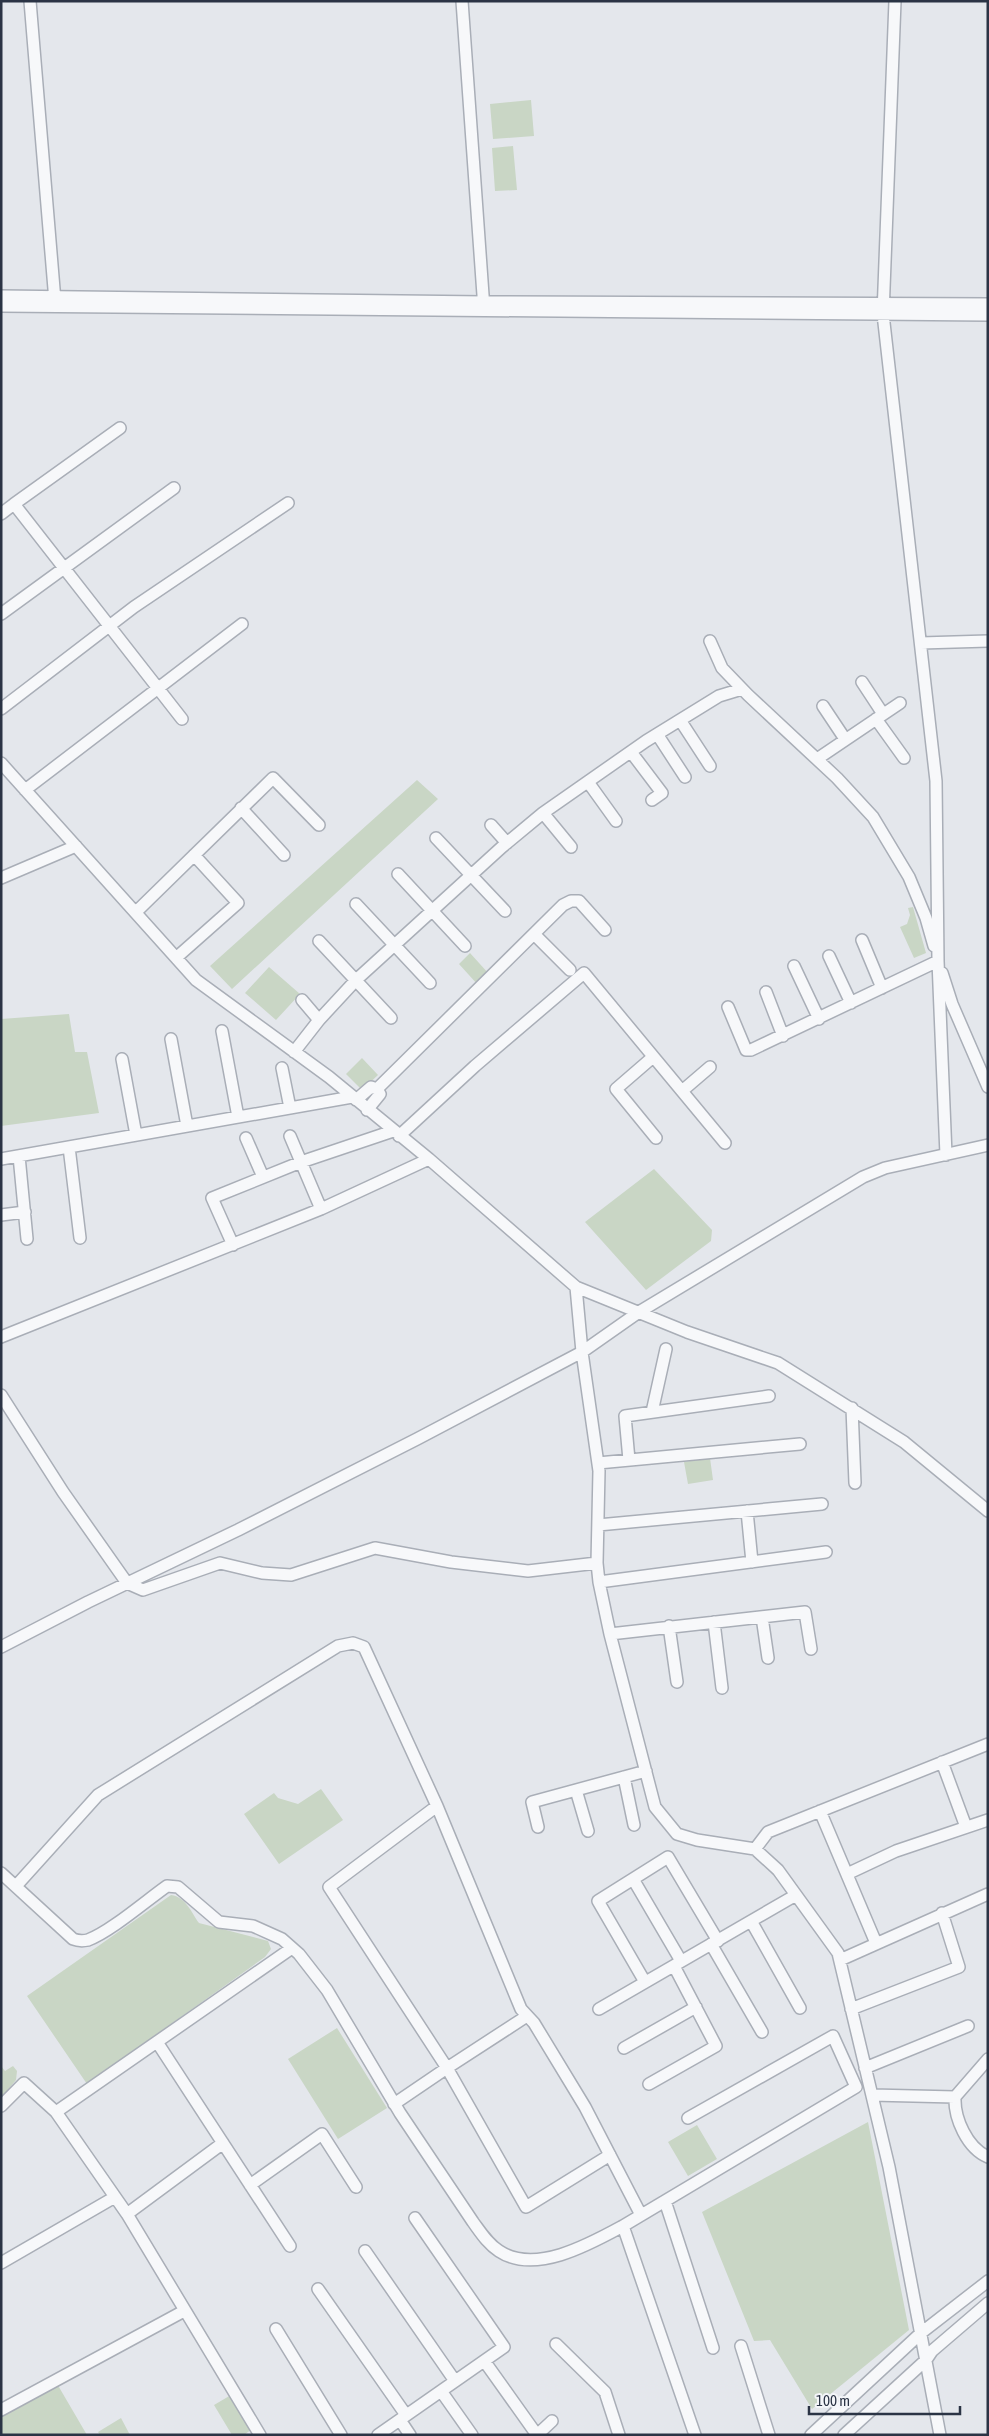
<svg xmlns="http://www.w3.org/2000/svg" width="989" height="2436" font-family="'Asap Condensed',sans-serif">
<rect width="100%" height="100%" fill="#e4e7ec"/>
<!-- green -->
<path fill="#c9d6c5" d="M531,100L534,136L493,139L490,104Z
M513,146L517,190L495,191L492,148Z
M417,780L438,799L232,989L210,966Z
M913,907L926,953L914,958L900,927L907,924L910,915L908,908Z
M470,953L489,974L478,985L459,964Z
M269,967L300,994L276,1020L245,993Z
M69,1014L75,1052H87L99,1113L1,1126V1019Z
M362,1058L378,1075L362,1090L346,1074Z
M654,1169L712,1230L711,1241L646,1290L585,1222Z
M710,1458L713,1480L688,1484L684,1462Z
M321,1789L343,1820L279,1864L244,1814L274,1793L278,1798L298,1804Z
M171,1895C186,1897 191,1912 199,1923L268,1941L271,1949L265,1957L87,2084L27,1996Z
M337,2028L387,2108L338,2139L288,2059Z
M1,2066L5,2071L13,2066L17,2071L16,2080L1,2098Z
M868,2122L909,2330L812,2409L770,2340L754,2341L702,2212Z
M697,2125L717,2159L688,2176L668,2142Z
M56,2382L87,2435H1V2414Z
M231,2395L252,2429L244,2435H232L214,2405Z
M121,2418L130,2435H100L98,2432Z"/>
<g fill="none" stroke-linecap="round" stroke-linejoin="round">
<defs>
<path id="minor" d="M30,1L55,301
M462,1L484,309
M895,1L883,314L936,781L938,961L946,1155
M1,296L484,302L988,304
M1,306L988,315
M120,428L14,504L182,719
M1,514L14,504
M1,614L174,488
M710,641L722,668L748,695L837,778L873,817L909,877L926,918L934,946
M921,643L988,641
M862,682L883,714
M823,706L845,739
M1,709L134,607L288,503
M876,719L904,758
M680,720L710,766
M657,734L685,777
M631,752L662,793L652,800
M817,759L900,703
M1,763L196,980L329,1077L429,1159L576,1287L582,1352L599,1471L597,1563L599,1582L610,1634L655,1807L677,1834L697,1840L755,1849L778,1870L838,1953L889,2167L940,2435
M588,782L616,821
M25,790L242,624
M241,808L284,855
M543,813L571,847
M491,825L507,843
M436,838L505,911
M398,874L465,946
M1,878L76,846
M356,904L430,983
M136,912L273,778L319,825
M534,934L570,970
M862,940L882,988
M319,941L391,1018
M829,956L851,1003
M177,957L238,903L194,855
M794,966L819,1019
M942,973L952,1004L988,1087
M766,992L783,1036
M302,1000L319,1020
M728,1007L746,1050H751L938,961
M222,1031L238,1117
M171,1039L187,1126
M294,1052L319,1020L356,980L502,847L543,813L646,741L719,696L742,689
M653,1057L616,1089L656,1138
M122,1059L136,1135
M282,1068L290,1108
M377,1089L563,905L571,901H579L605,930
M682,1091L710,1067
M356,1100L371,1087L377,1089L380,1094L367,1110
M290,1136L321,1209
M399,1136L475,1066L584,973L725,1143
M246,1138L263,1177
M69,1147L80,1238
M19,1156L27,1239
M1,1159L352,1097
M1,1215L25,1212
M233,1245L212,1198L301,1162L393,1131
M576,1287L687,1332L778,1363L904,1442L988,1511
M1,1337L321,1209L429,1159
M1,1395L63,1492L127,1583L143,1590L220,1563L262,1573L291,1575L375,1548L451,1562L528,1571L597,1563
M852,1408L855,1483
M652,1412L666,1349
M629,1460L625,1416L769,1396
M598,1463L800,1444
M747,1511L752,1562
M598,1525L822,1504
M599,1582L826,1552
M762,1617L768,1658
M714,1622L722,1688
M669,1626L677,1682
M610,1634L805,1612L811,1649
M1,1647L88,1602L238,1530L417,1439L582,1352L639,1312L863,1177L885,1168L988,1145
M942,1762L966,1827
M624,1777L634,1825
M576,1790L588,1831
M820,1811L876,1943
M538,1827L532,1802L646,1771
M755,1849L768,1832L988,1744
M1,1873L73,1939C78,1941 83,1941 88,1940C110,1932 147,1900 167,1886L178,1887L219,1922L253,1926L282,1939L299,1954L327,1990L400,2113L473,2222C481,2233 488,2244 499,2251C535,2275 590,2244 623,2226L695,2435
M847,1874L896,1851L988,1820
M633,1879L681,1961
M16,1886L98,1795L338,1646L353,1643L364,1647L437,1806
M751,1921L800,2008
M711,1944L762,2032
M840,1960L988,1894
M645,1982L598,1901L668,1857L718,1941
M599,2009L796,1895
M851,2009L959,1967L942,1913
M527,2016L447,2068L329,1887L437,1806L521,2009L534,2023L585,2107L641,2215
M157,2042L290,2246
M624,2048L696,2007
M865,2068L968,2026
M649,2084L716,2046L674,1966
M872,2095L955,2097C954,2118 967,2148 988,2157
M955,2097L988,2059
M394,2104L447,2068L526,2207L610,2155
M1,2106L24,2083L56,2112
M250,2185L322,2134L356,2187
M665,2201L713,2348
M127,2214L223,2143
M623,2226L856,2087L833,2036L688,2118
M365,2251L455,2381
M1,2263L115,2197
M318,2289L406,2415
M276,2329L341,2435
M556,2344L605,2392L619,2435
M741,2346L769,2435
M485,2362L537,2435
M441,2391L472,2435
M1,2410L184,2311
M400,2420L410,2435
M260,2435L127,2214L56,2112L292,1948
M378,2435L504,2347L415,2218
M537,2435L552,2421
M811,2435L921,2333L988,2281
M844,2435L926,2360L932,2351L988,2303"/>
</defs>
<!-- minor casing -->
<use href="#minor" stroke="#a9aeb7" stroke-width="14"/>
<!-- minor -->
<use href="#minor" stroke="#f7f8fa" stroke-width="11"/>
</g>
<!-- border -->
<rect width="989" height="2436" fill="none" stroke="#2b3445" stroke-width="5"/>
<!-- scale -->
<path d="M809 2406v8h151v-8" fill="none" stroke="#2b3445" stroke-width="2.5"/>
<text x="816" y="2406" font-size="15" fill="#2b3445" stroke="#f4f6f9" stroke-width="4" paint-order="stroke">100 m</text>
</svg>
